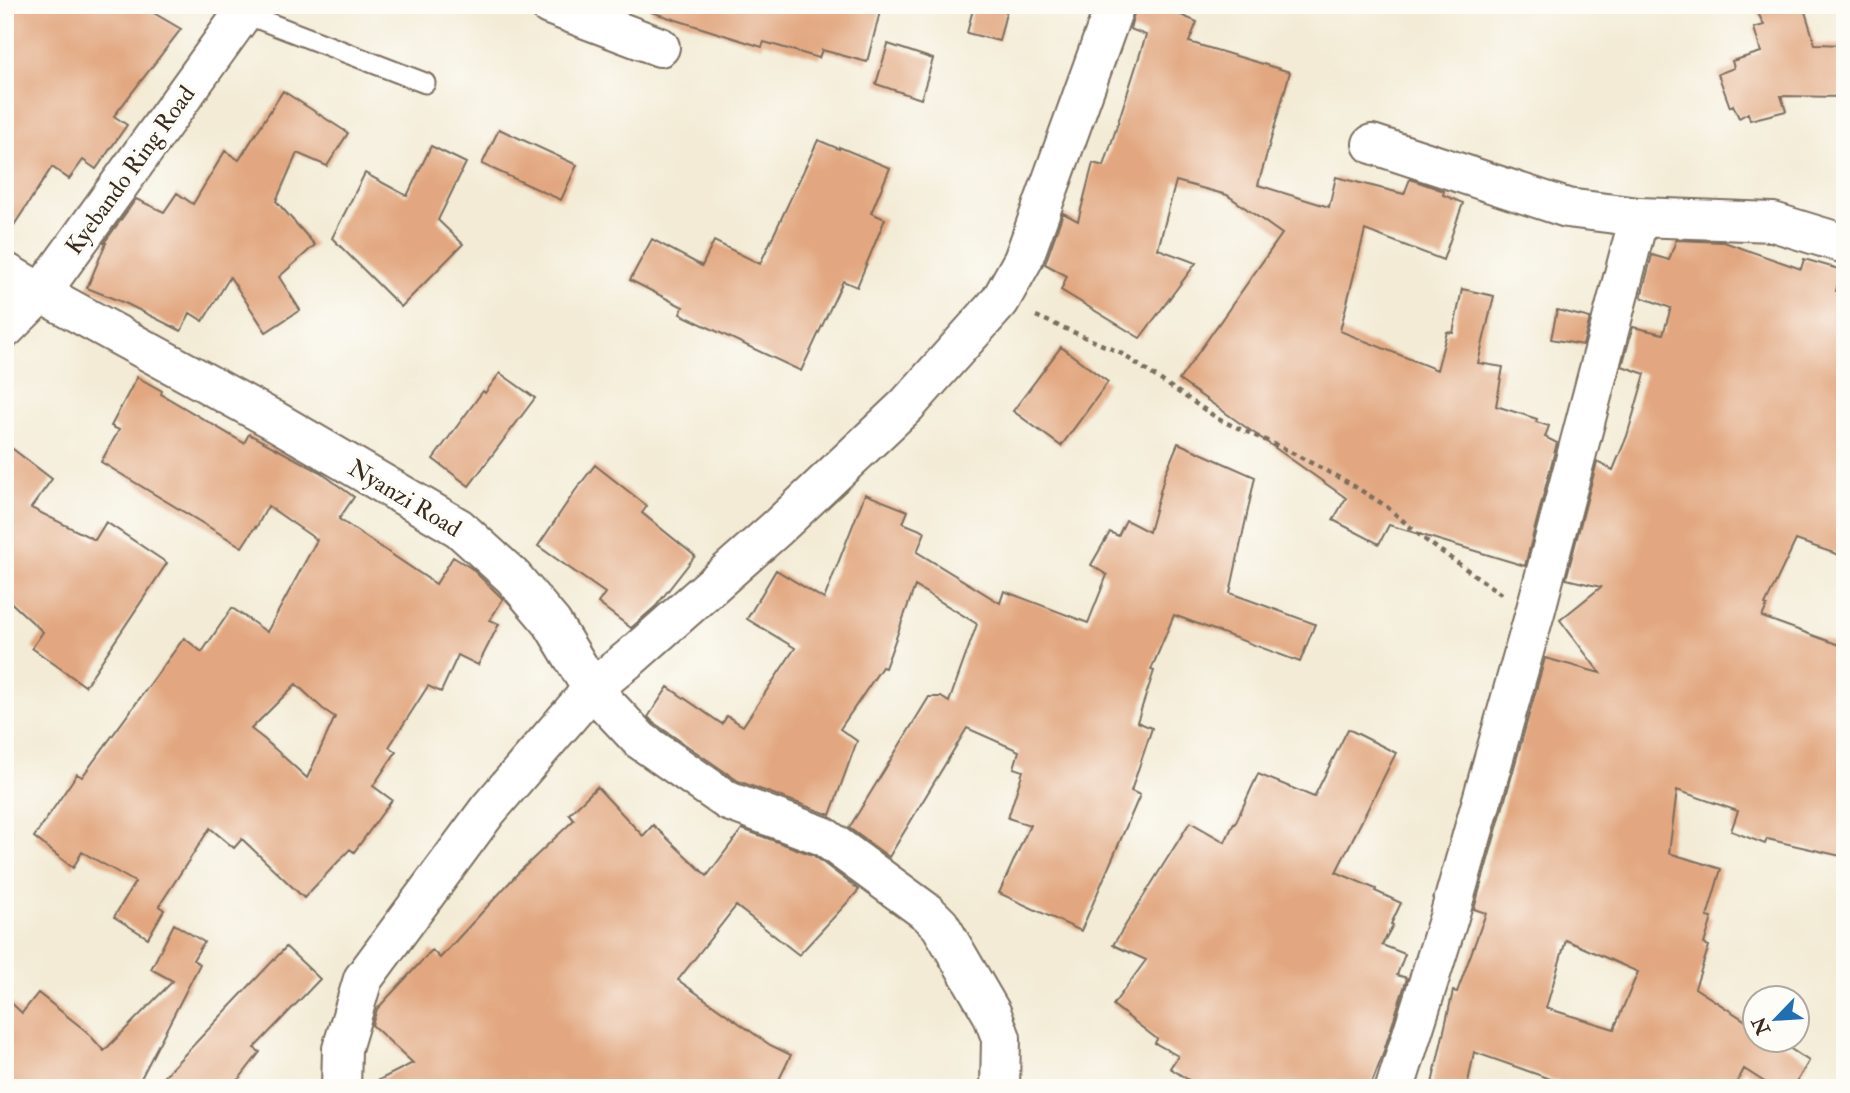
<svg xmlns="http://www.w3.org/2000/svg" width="1850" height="1093" font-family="'IM FELL Double Pica',serif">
<rect width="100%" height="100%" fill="#fdfcf7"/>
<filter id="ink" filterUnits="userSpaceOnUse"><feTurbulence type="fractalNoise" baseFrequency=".0143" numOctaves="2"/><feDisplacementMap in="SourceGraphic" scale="14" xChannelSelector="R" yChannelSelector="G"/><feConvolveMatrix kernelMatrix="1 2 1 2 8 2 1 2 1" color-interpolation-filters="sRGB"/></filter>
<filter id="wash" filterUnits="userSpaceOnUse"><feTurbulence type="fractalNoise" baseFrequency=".00686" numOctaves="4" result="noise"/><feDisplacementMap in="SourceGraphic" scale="28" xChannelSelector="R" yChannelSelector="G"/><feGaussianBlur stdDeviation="1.57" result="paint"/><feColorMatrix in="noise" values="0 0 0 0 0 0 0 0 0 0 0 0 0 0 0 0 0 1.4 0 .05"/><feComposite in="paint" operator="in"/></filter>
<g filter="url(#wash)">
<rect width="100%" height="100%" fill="#f3ebd5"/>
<g id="blocks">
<!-- building -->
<path fill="#e2a780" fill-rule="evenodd" d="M5,5H140L181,29L114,116L127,125L96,169L83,160L69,179L52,167L5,239Z
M652,5H858L880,12L867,62L822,50L819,58L764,42L762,47L651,12Z
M974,5H1008L999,41L967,33Z
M1136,5H1158L1197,22L1189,42L1290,72L1258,185L1329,207L1336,177L1404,194L1410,179L1444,191L1443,195L1463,203L1443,260L1365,230L1340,331L1437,370L1447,332L1453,333L1462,289L1494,296L1478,363L1503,367L1496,406L1537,419L1536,422L1549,426L1545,437L1557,443L1525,566L1389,525L1379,544L1333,520L1346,498L1179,380L1282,234L1227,195L1176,181L1158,249L1196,263L1140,338L1061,290L1067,276L1045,264L1063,213L1078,221L1093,163L1104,166L1146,35L1130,29Z
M1754,5H1803L1815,44L1845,45V97L1781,96L1786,111L1750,120L1748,113L1739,118L1733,105L1730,107L1718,74L1734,68L1732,61L1761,52L1754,28L1764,25Z
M888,44L933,59L921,99L876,84Z
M283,91L348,133L327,166L297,153L276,201L315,245L279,277L300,310L266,332L230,277L203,321L190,313L181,331L127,304L87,288L106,243H104L136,199L164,212L177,193L193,204L225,151L239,160Z
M499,129L577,165L561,200L482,164Z
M818,140L839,149V147L890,168L871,213L885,219L857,287L843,281L801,371L680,314L683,307L630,280L652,239L702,266L714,241L760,264Z
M431,146L466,163L438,220L463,244L401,307L332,238L365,173L407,196Z
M1676,240L1724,242L1801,269L1804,259L1842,270L1836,291L1845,292V557L1796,540L1765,605L1767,606L1762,617L1845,647V857L1767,839L1765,844L1731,831L1738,811L1677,790L1669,853L1721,869L1707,917L1712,918L1704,944L1709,946L1695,988L1755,1027V1040H1777L1809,1061L1793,1088H1774L1744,1069L1734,1088H1576L1474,1052L1467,1088H1431L1453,991L1457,992L1486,913L1474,909L1545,658L1600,673L1560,620L1601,587L1566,579L1597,462L1613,470L1627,436L1645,374L1622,366L1633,327L1663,334L1671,308L1641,297L1652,255L1669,260ZM1566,940L1638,972L1614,1029L1546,1008Z
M1557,310L1590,318L1583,345L1551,339Z
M1061,347L1108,382L1061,446L1013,411Z
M500,373L535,398L469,486L433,459L483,391L485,393Z
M137,377L162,391L161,394L244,443L249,434L320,472L354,497L339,519L436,584L453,557L471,568L503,599L490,620L499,624L478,665L458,655L441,692L428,686L389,747L396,752L373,786L392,800L354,852L350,849L304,898L242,839L234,848L210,828L159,906L164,910L148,938L114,917L135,882L82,852L73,868L34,837L77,774L82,777L184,638L202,652L232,608L267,632L317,540L268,506L256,528L255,527L242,547L101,462L119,430L111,426ZM296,684L323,709L335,717L307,778L264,739L251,729Z
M5,443L52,479L31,508L95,540L106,522L167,563L85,686L32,648L43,632L5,597Z
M1178,443L1255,477L1230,593L1315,624L1300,662L1174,615L1151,670L1154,671L1137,722L1152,728L1131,791L1140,795L1081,931L999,893L1030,825L1008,818L1023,771L1014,768L1019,751L967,728L889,857L849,828L929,697H941L949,702L977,624L915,586L885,668L882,667L840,729L857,741L830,815L738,781L654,723L648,717L668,687L722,724L727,716L743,726L795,648L747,619L776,570L824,599L865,494L908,511L903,523L925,532L917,552L1000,603L1004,591L1088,623L1107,575L1091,565L1110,532L1118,536L1126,520L1149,532L1165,474Z
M595,465L647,506L642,513L695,556L656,606L631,628L598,603L605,593L538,546L575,491Z
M1348,729L1396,753L1336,872L1376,889L1375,891L1401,903L1391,924L1393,925L1382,945L1405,954L1397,975L1407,978L1382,1057L1370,1088H1201L1170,1068L1178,1056L1155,1043L1157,1039L1113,1005L1146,960L1113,945L1190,822L1225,842L1234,823L1235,824L1258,774L1314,797Z
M597,787L643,836L653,825L707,876L742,829L813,855L859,890L799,955L736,906L678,980L770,1045L791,1055L775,1088H363L413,1063L372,1025L377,1009L432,950L440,958L520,871L574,820L569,814Z
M174,924L204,942L193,960L200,964L136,1088H5V997L22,1013L38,993L86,1031L104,1051L173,981L151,969Z
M286,947L320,979L254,1048L260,1052L232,1088H153Z"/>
</g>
</g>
<g filter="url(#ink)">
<use href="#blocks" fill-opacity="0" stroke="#7b6e5e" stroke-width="2"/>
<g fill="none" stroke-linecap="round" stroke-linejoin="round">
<defs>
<path id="lane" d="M243,13L425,83"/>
<path id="street" d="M549,5L660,47
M1372,144L1567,208L1639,217
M5,272L41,293L272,419L459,528L513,577L552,623L592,689L488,810L363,979L342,1049L341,1088
M1000,1088L1001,1038L992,1014L940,925L928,913L823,836L728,801L640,740L592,689L630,658L777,528L907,405L1000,301L1023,260L1115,5
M1395,1088L1449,917L1536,609L1639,217L1773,222L1845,244"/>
<path id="secondary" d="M5,329L41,293L249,5"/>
</defs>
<!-- lane casing -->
<use href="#lane" stroke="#7b6e5e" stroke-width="23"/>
<!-- street casing -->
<use href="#street" stroke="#7b6e5e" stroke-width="42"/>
<!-- secondary casing -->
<use href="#secondary" stroke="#7b6e5e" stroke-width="42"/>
<!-- path -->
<path stroke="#7b6e5e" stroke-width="4.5" stroke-dasharray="5 5" stroke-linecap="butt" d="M1036,316L1119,352L1220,420L1283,448L1349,483L1386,506L1424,539L1501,594"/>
<!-- lane -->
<use href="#lane" stroke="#fff" stroke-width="19"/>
<!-- street -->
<use href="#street" stroke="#fff" stroke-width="38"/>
<!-- secondary -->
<use href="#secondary" stroke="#fff" stroke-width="38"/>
</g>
</g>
<g text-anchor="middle" stroke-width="7" stroke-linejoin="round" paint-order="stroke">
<!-- street labels -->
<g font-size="24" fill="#3b2a1e" stroke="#fdfcf7">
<text transform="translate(130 170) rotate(-54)" y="8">Kyebando Ring Road</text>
<text transform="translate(405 498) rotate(31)" y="8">Nyanzi Road</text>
</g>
</g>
<!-- margin -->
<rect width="1850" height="1093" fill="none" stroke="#fdfcf7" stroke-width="28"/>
<!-- north arrow -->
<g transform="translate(1776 1019) rotate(245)"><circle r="33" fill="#fdfcf7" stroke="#afa8a0" stroke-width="2"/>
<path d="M0-5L12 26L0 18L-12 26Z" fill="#1f6fb2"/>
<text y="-10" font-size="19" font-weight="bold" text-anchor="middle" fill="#3b2a1e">N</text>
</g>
</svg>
